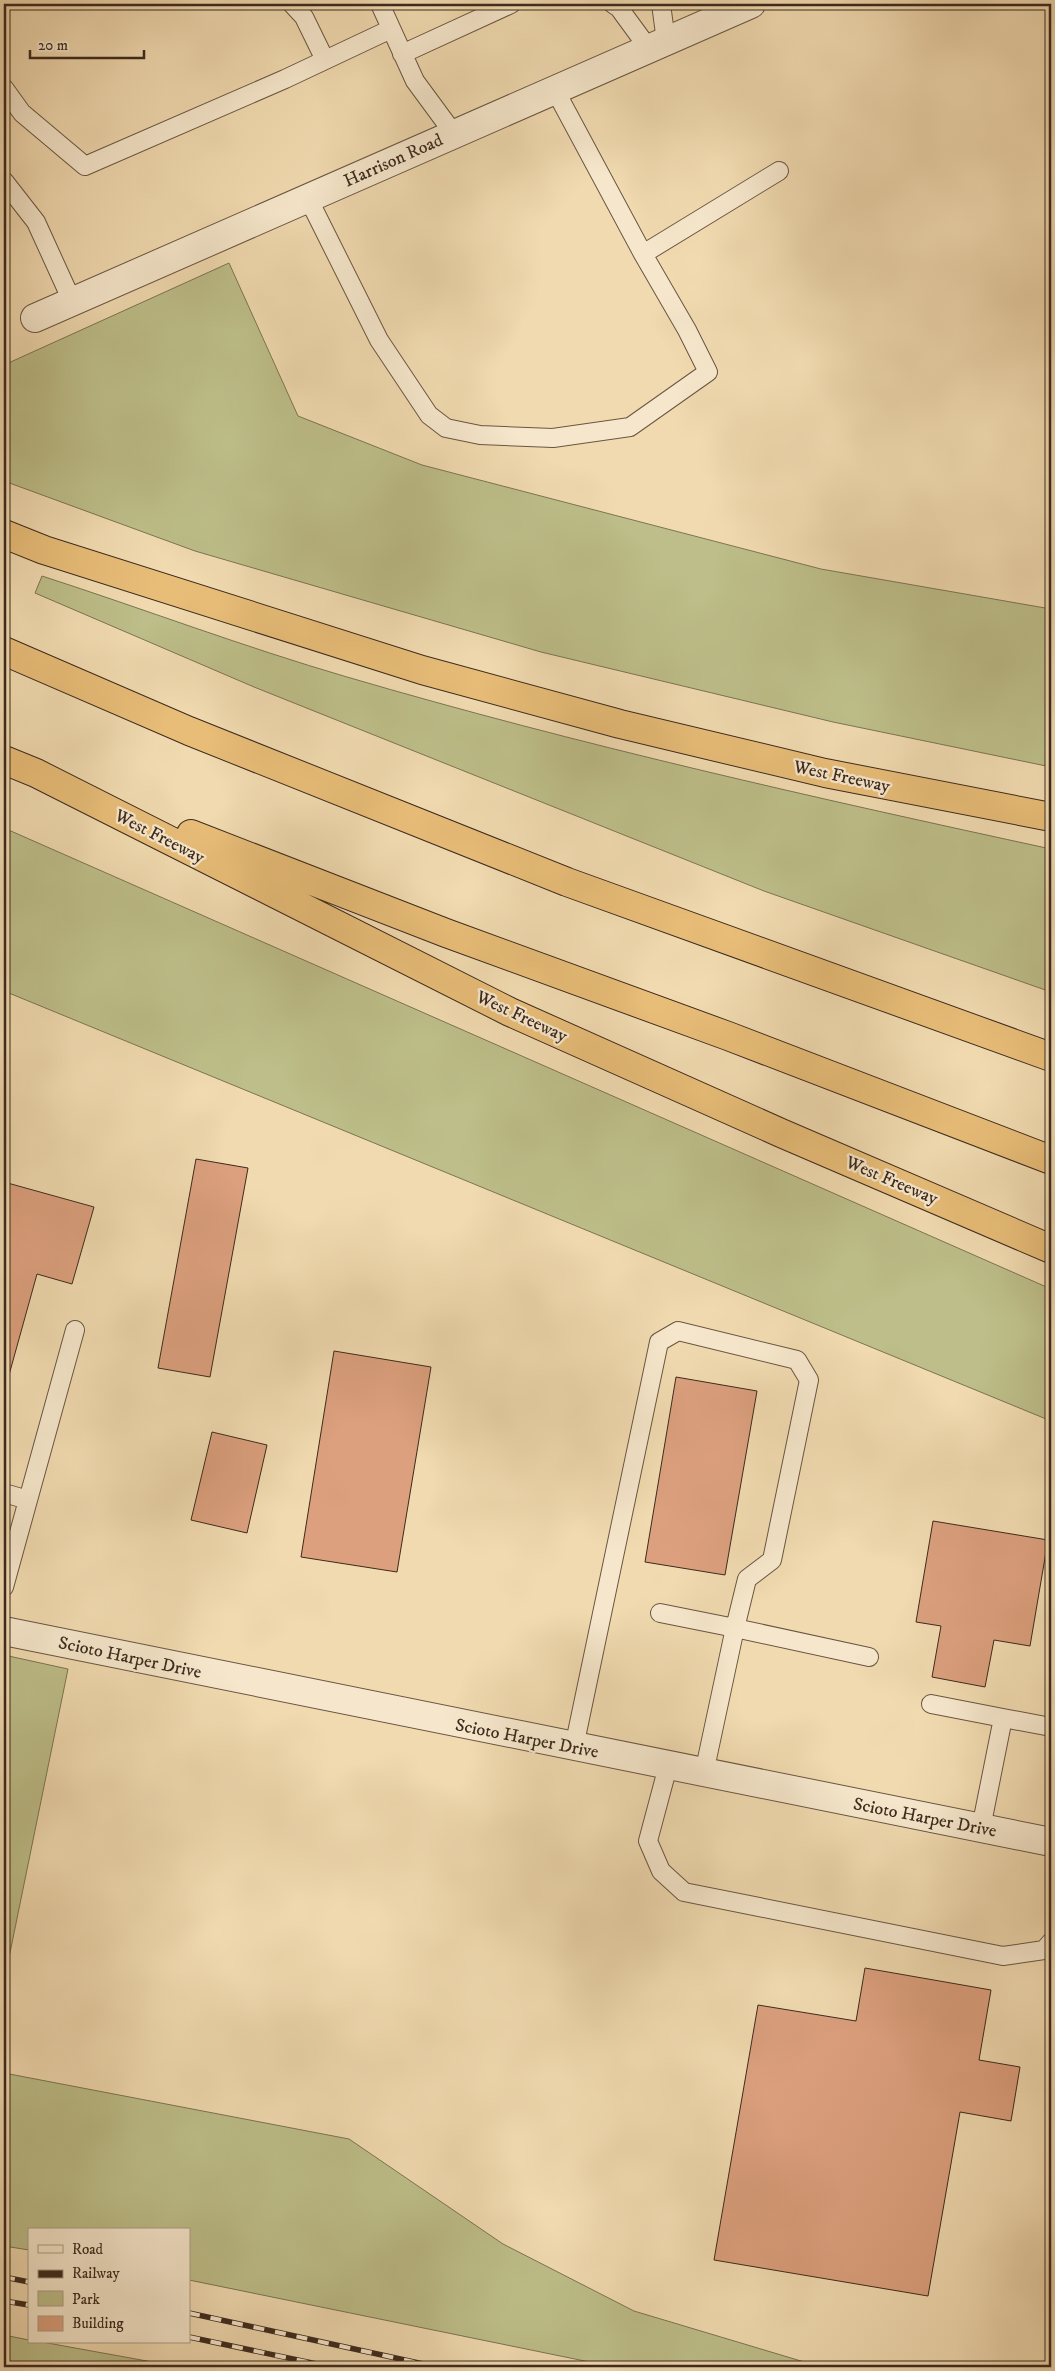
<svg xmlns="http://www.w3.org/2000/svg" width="1055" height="2371" font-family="'IM FELL DW Pica',serif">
<rect width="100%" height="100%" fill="#f1dab0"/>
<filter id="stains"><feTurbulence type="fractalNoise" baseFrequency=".004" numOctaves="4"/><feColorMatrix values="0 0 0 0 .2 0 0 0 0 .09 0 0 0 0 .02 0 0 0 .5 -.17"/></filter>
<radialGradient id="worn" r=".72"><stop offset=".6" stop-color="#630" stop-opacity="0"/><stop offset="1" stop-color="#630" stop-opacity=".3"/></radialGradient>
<!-- green -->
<path fill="#bdbe89" stroke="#7c7454" d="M229,263L298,416L422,465L821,569L1051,609V767L833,722L541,652L195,551L4,481V365Z
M42,576C144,609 244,647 347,677C579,745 815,798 1051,849V992L764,891L254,687L35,593Z
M4,828L1051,1289V1421L4,991Z
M4,1655L68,1669L4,1982Z
M4,2073L349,2139L503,2244L634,2311L821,2367H614L189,2280V2230H29V2250L4,2246Z
M4,2335L29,2340V2342H42L180,2367H36L4,2362Z"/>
<!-- building -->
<path fill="#dca07e" stroke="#3c2a1e" d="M196,1159L248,1168L210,1377L158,1368Z
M4,1182L94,1207L72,1284L37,1274L4,1393Z
M334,1351L431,1367L397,1572L301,1557Z
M676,1377L757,1391L725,1575L645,1562Z
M212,1432L267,1445L247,1533L191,1520Z
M933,1521L1048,1540L1030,1646L994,1640L985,1687L932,1677L941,1626L916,1622Z
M865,1968L991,1990L979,2060L1020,2067L1011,2121L960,2112L928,2296L714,2260L758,2005L856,2021Z"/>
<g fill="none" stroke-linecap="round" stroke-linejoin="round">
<defs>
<path id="lane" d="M292,4L304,17L325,60
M380,4L415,81L454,134
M613,4L619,8L649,49
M661,4L666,41
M402,54L511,4
M4,88L22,113L85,166L285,79L391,29
M4,181L36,222L72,301
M308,198L379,340L429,415L446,428L480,435L553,438L630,427L708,372L687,330L643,254L555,90
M643,254L779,171
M4,1493L28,1500
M4,1587L75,1330
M931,1704L1003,1718
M574,1747L659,1342L678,1331L797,1360L809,1380L772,1560L747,1579L735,1628L660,1613
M668,1766L648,1841L661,1871L684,1892L1003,1956L1044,1950L1051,1942
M704,1773L735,1628L869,1657
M981,1828L1003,1718L1051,1727"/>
<path id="street" d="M35,318L751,4
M4,1631L1051,1842"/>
<path id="highway" d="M4,534L44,550L422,670L620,724L825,773L1051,817
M4,651L189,731L567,882L1051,1057
M4,760L36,773L510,1012L781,1133L1051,1249
M191,834L446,933L728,1036L1051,1160"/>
</defs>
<!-- lane casing -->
<use href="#lane" stroke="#695642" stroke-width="20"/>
<!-- street casing -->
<use href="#street" stroke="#695642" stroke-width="30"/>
<!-- highway casing -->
<use href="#highway" stroke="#3c2a1e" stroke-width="30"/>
<!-- lane -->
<use href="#lane" stroke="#f6e7cc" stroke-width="18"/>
<!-- street -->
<use href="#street" stroke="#f6e7cc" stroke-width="28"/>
<!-- highway -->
<use href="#highway" stroke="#e8bd78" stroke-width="28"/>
<defs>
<path id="rail" d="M4,2277L29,2282
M4,2301L29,2305
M189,2313L437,2367
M189,2337L331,2367"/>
</defs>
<!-- rail casing -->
<use href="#rail" stroke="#3c2a1e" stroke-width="5.5"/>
<!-- rail -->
<use href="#rail" stroke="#f6e7cc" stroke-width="4" stroke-dasharray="11" stroke-linecap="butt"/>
</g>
<g text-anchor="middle" stroke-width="4.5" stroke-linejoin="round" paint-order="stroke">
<!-- street labels -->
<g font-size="18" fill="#3c2a1e" stroke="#f6e7cc">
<text transform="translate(393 160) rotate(-24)" y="6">Harrison Road</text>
<text transform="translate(842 776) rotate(12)" y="6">West Freeway</text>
<text transform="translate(160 836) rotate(27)" y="6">West Freeway</text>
<text transform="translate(522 1016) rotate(25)" y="6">West Freeway</text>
<text transform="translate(892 1180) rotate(23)" y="6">West Freeway</text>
<text transform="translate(130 1657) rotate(12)" y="6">Scioto Harper Drive</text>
<text transform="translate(527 1738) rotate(11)" y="6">Scioto Harper Drive</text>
<text transform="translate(925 1817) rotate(11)" y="6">Scioto Harper Drive</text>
</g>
</g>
<!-- margin -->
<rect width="1055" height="2371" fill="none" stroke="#f1dab0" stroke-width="20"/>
<rect x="5" y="5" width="1045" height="2361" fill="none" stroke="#3c2a1e" stroke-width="2.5"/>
<rect x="10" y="10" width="1035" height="2351" fill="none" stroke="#3c2a1e"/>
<!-- legend -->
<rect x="28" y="2228" width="162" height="115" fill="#f6e7cc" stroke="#ac9b86"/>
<rect x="38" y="2245" width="25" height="8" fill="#f6e7cc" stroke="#ac9b86"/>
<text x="72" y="2254" font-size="15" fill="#3c2a1e">Road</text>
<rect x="38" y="2270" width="25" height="8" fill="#3c2a1e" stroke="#ac9b86"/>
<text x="72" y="2278" font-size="15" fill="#3c2a1e">Railway</text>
<rect x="38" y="2291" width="25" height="15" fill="#bdbe89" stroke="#ac9b86"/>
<text x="72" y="2304" font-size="15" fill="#3c2a1e">Park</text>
<rect x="38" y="2316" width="25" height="15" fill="#dca07e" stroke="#ac9b86"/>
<text x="72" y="2328" font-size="15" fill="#3c2a1e">Building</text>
<!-- scale -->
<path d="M30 50v8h114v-8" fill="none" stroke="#3c2a1e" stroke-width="2.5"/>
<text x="38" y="50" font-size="15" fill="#3c2a1e" stroke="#f6e7cc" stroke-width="4" paint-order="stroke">20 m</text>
<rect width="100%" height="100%" filter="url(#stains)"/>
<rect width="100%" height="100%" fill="url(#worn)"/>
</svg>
